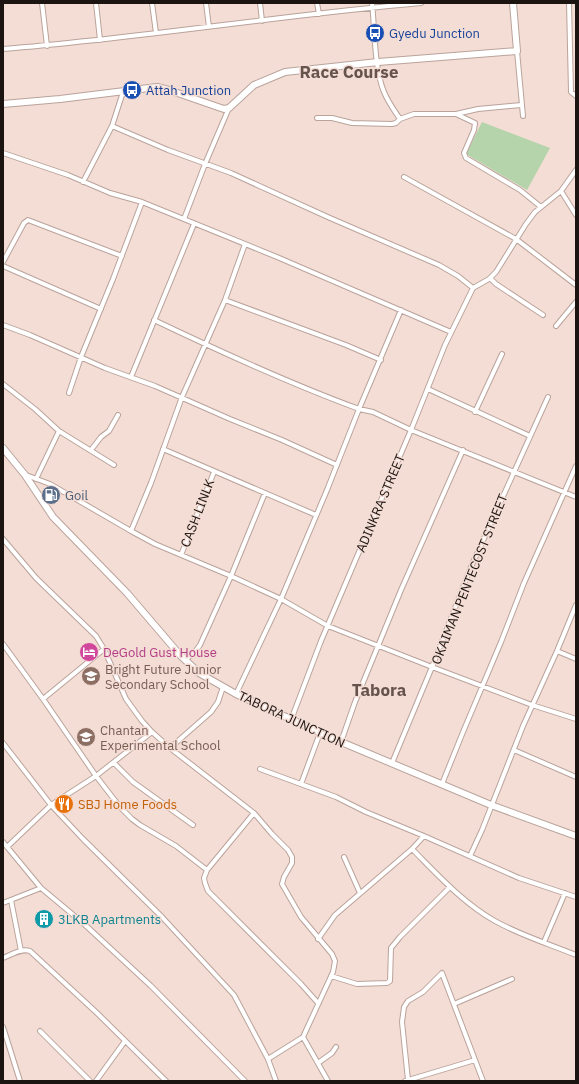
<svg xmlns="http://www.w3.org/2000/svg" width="579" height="1084" font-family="'IBM Plex Sans',sans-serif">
<rect width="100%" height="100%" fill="#f4ddd5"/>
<!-- green -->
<path fill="#b5d4ac" d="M482,122L550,148L527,190L466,154Z"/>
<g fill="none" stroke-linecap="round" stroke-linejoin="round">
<defs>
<path id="street" d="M42,3L47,46
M96,3L100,40
M152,3L156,33
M206,3L209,27
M260,3L262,21
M317,3L319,14
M372,3C375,30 374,68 384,92C388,102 394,110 400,119L414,114H456L478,109L521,105
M569,3L571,92L576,96
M3,49C143,38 281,15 421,3
M517,51L523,116
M123,92L112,126L168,150L231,173L330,218L439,265L458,276L473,288
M456,114L475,123L474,130L464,153L466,158L520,190L541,207
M317,118H332L352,123L392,124L396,123L400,119
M3,153L68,175L110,193L142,202L277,257L451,332
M404,177L516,239L576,285
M83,182L112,126
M561,191L576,215
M184,219L205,164L229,108
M3,262L24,223L28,220L122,256
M3,266L101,309
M490,278L496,284L543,315
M473,288L489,279L496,272L526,224L535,212L561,191L576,170
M225,300L346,345L381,360
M154,320C221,352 288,383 359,409L373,412L411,430L576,497
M3,325L30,335L105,368L155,386L230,419L282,440L337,465
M556,326L576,302
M131,377L194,224
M3,384L35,409L59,431L114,465
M428,389L530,436
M69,393L81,357L113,279L142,202
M475,412L502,354
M163,449L316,515
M91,450L101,437L109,431L118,415
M26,475L50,484L131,531L155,544L231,576L281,599L328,626L432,667L532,705L576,719
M36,479L59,431
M131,531L151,483L182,397L225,300L245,244
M3,539L36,578L96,636L104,649L126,699L142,721L152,732L170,748L254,813L272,834L288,850L292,857V863L284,877L282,884L301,917L332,954L335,961L333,972L303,1037L268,1059
M181,555L214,472
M3,644L43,699L96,776L51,805L7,847
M557,651L576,659
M185,660L194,653L200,645L231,576L265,493
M236,694L281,599L327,490L359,409L401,310
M43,699L104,649
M291,720L321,641L411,430L445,345L473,288
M152,732L96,776L120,807L132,819L140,825L176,846L207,870
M341,742L355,702L401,590L463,450
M3,743L51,805L83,839L162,917L234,995L268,1059L276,1081
M170,748L211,712L218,702L223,687
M514,750L576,777
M114,763L133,782L193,825
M392,763L432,667L471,567L548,397
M260,769L336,797L366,812L424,836L519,878L576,897
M301,784L320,733
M442,784L463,732L501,642L524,583L576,466
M254,813L207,870L204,878L205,883L208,891L301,984L318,1003
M3,842L41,888L83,923L151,986L245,1081
M412,849C437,874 463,903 495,921C520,935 549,944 576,955
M470,856L482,830L523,726L557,651L576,605
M344,857L360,893
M11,900L21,951
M3,903L41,888
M318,939L335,915L412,849L424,836
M544,942L565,893
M3,958C11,955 21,948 30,951L97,1013L166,1081
M331,976L357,984L387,983L390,981L391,948L400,937L450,887
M454,1004L512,979
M3,1027L20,1081
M40,1031L90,1081
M303,1037L328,1081
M318,1063L332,1053L336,1047
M408,1080L402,1022L404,1007L408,1001L423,992L442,973L483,1081
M96,1081L125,1041
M405,1081L475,1060"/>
<path id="secondary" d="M3,104L60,99L157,87L169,90L218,107L224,109L229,108L254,85L285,72L378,62L517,51L513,3
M3,448L25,475L53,517L127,593L180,655L199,673L236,694L334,739L491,805L576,836"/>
</defs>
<!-- street casing -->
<use href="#street" stroke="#b9a39b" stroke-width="6"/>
<!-- secondary casing -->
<use href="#secondary" stroke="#b9a39b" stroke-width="8"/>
<!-- street -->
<use href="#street" stroke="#fff" stroke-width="4"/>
<!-- secondary -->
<use href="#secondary" stroke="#fff" stroke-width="6"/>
</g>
<!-- icons -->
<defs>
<symbol id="bus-disc" viewBox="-11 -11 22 22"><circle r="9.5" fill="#1a4fb4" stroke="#f4ddd5"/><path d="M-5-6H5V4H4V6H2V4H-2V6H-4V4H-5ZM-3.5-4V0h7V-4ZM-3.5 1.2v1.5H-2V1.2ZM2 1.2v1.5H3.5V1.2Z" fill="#fff"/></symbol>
<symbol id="fuel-disc" viewBox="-11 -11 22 22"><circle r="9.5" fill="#5c6f8a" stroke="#f4ddd5"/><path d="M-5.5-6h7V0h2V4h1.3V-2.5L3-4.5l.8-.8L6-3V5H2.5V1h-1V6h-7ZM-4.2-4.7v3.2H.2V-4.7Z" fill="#fff"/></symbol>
<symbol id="hotel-disc" viewBox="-11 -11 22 22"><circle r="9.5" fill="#d1479c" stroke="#f4ddd5"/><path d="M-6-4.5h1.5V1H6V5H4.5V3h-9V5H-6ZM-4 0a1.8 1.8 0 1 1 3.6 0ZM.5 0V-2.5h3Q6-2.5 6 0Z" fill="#fff"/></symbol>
<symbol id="school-disc" viewBox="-11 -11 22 22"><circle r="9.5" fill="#8d6e63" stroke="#f4ddd5"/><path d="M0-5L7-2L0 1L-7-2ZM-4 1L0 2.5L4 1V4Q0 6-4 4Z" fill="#fff"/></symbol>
<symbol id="restaurant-disc" viewBox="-11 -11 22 22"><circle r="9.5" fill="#e8710a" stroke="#f4ddd5"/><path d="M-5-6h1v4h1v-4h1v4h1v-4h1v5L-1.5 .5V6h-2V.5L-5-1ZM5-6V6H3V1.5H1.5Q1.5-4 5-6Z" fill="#fff"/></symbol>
<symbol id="building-disc" viewBox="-11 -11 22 22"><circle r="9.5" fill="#0f9aa8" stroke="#f4ddd5"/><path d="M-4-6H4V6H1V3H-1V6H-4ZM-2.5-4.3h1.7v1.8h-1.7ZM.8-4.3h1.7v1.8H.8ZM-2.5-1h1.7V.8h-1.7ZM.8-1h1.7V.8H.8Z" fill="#fff"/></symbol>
</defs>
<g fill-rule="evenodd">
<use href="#bus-disc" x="364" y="22" width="22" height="22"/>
<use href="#bus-disc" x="121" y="79" width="22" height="22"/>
<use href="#fuel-disc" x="40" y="484" width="22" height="22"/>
<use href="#hotel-disc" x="78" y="641" width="22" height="22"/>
<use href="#school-disc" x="80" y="665" width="22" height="22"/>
<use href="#school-disc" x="75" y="726" width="22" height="22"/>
<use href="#restaurant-disc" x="53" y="793" width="22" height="22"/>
<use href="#building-disc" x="33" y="908" width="22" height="22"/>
</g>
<g text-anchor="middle" stroke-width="3" stroke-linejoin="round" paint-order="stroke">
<!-- transit labels -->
<g font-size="13" fill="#164399" stroke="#f4ddd5" text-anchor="start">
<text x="389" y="38">Gyedu Junction</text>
<text x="146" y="95">Attah Junction</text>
</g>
<!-- service labels -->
<g font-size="13" fill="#4e5e75" stroke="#f4ddd5" text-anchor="start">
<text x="65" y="500">Goil</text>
</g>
<!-- street labels -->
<g font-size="13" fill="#1c1411" stroke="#f4ddd5">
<text transform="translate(380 503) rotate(-67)" y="5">ADINKRA STREET</text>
<text transform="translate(197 513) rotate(-69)" y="5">CASH LINLK</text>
<text transform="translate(469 579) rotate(-68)" y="5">OKAIMAN PENTECOST STREET</text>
<text transform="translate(292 719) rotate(25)" y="5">TABORA JUNCTION</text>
</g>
<!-- hotel labels -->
<g font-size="13" fill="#b23c85" stroke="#f4ddd5" text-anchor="start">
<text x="103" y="657">DeGold Gust House</text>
</g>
<!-- education labels -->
<g font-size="13" fill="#785e54" stroke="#f4ddd5" text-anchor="start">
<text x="105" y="674">Bright Future Junior<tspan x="105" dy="15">Secondary School</tspan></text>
<text x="100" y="735">Chantan<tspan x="100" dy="15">Experimental School</tspan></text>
</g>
<!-- food labels -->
<g font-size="13" fill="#c56008" stroke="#f4ddd5" text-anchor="start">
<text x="78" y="809">SBJ Home Foods</text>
</g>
<!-- culture labels -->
<g font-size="13" fill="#0d838f" stroke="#f4ddd5" text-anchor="start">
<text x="58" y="924">3LKB Apartments</text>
</g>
<!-- district labels -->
<g font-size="17" font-weight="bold" fill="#66534c" stroke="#f4ddd5">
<text x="349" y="78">Race Course</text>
<text x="379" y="696">Tabora</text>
</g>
</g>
<!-- border -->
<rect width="579" height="1084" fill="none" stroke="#1c1411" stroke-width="8"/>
</svg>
